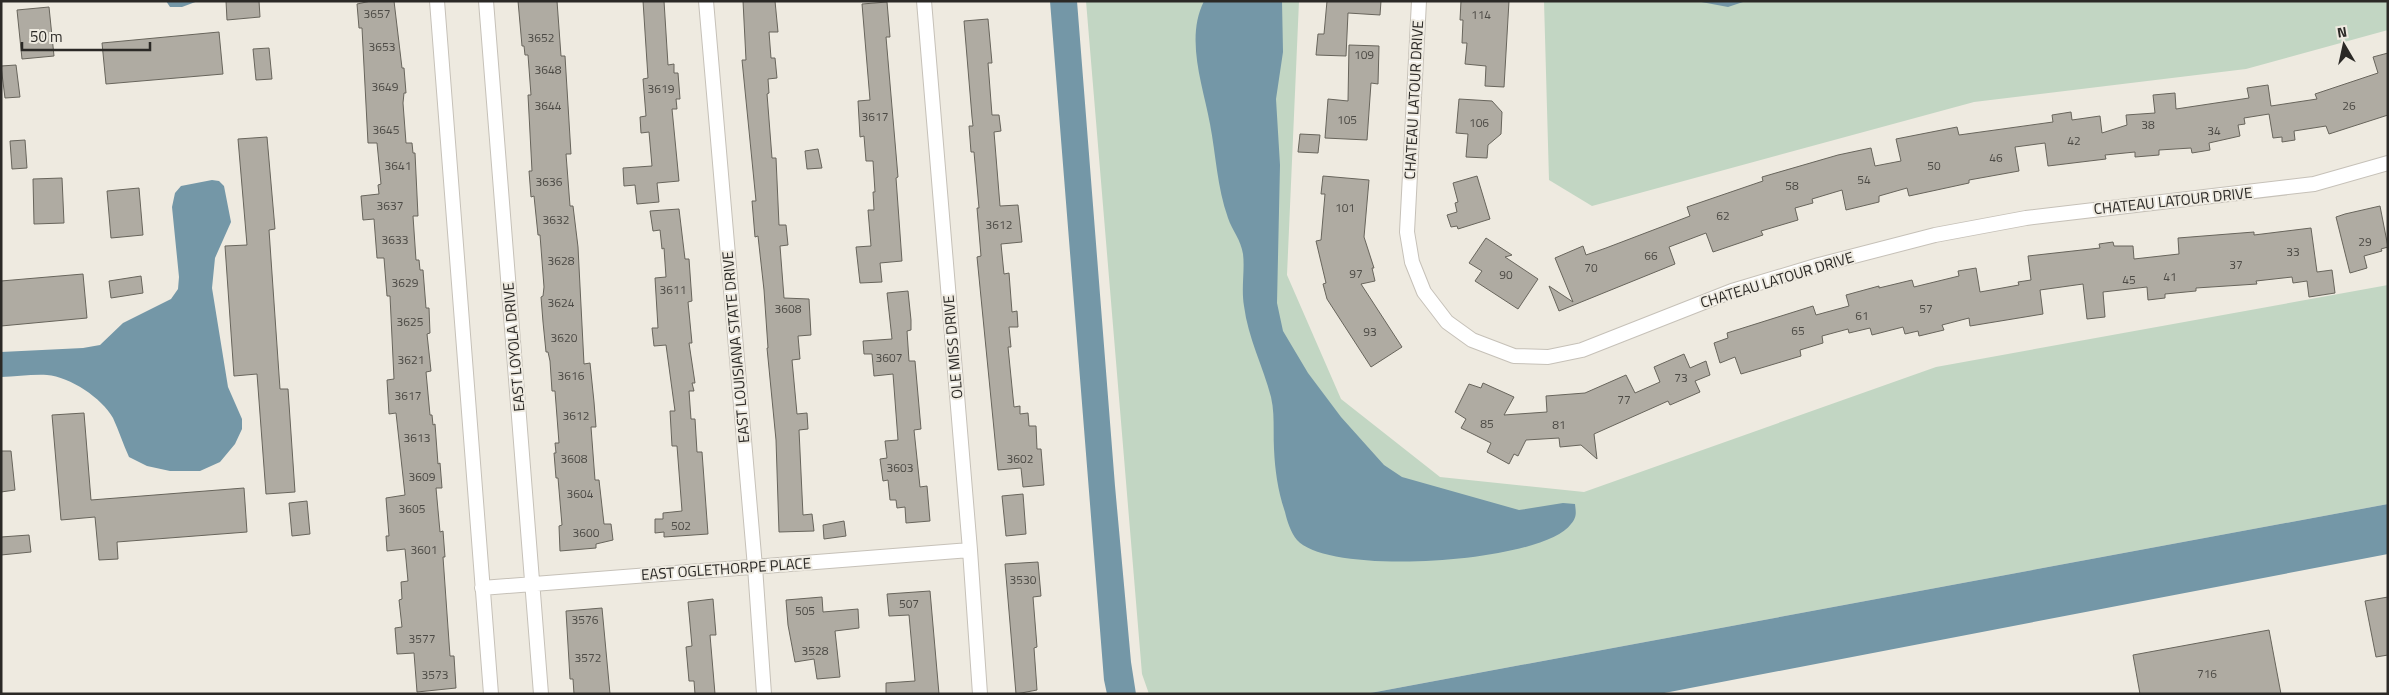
<svg xmlns="http://www.w3.org/2000/svg" width="2389" height="695" font-family="'Titillium Web',sans-serif">
<rect width="100%" height="100%" fill="#eeeae0"/>
<!-- green -->
<path fill="#c2d6c3" d="M1086,1H1299L1287,275L1341,399L1440,477L1584,492L1936,367L2388,285V504L1365,694H1149L1142,674Z
M1544,1H2388V30L2246,69L1974,102L1592,206L1549,180Z"/>
<!-- water -->
<path fill="#7497a7" d="M166,1H198L182,7H170Z
M1050,1H1077L1115,486L1131,662L1136,694H1107L1104,680Z
M1204,1H1282L1283,52L1276,99L1280,165L1277,303L1283,331L1308,373L1341,417L1384,465L1402,477L1519,510L1563,503L1575,504C1576,513 1577,517 1571,524C1543,563 1330,577 1297,540C1291,533 1287,521 1285,512C1278,491 1275,471 1274,449C1273,431 1275,414 1271,397C1263,366 1248,338 1244,306C1241,288 1245,270 1243,254C1241,240 1232,230 1228,218C1217,187 1216,155 1210,124C1203,85 1185,39 1204,1Z
M1696,1H1746L1728,7Z
M212,180L219,181L224,186L231,222L215,258L212,288L228,387L242,419V429L235,444L220,462L200,471H170L147,466L129,457C123,444 119,431 113,418C102,398 70,377 47,375C32,374 16,377 1,377V352L83,348L100,345L123,323L171,299L178,289L179,277L172,207L175,193L181,186Z
M2388,504V554L1659,694H1365Z"/>
<!-- building -->
<path fill="#afaba2" stroke="#68655c" d="M226,1H259L260,17L227,20Z
M371,1H394L402,68H404L406,93H404L403,103L406,143H412L413,153H415L418,216H413L416,260H419L420,270H423L426,308H429L430,333L427,334L431,371L426,372L430,415H432L433,425L435,424L438,464L440,463L442,488H436L440,532L443,531L445,557H443L450,656H454L456,688L417,692L414,653L397,654L395,628L402,627L399,600L402,599L401,582L408,581L405,549L387,551L386,536H389L386,498L405,495L396,413L389,414L387,380L394,379L390,296H387L384,258H377L374,219L363,220L361,196L379,194L378,185L381,184L377,143H368L362,28H359L357,4Z
M518,1H557L561,56H565L571,154H566L570,206H573L578,247L584,364L590,363L594,402L596,427H591L595,480H599L604,524H611L613,540L596,544V548L560,551L559,526L562,525L558,478H556L554,453H556L555,443H559L555,391H552L550,361L548,352H546L543,322L541,297L543,296L544,287L540,235H538L534,196L531,197L529,171H532L528,95H531L528,55H525L524,46H522Z
M643,1H664L668,65L674,64V73H678L680,99H676L677,109H672L679,181L657,183L659,202L637,204L635,185L624,186L623,168L652,166L649,132L641,133L640,117L646,116L643,79L648,78Z
M743,1H775L778,32H769L771,58H775L777,78L768,79L769,93L767,94L772,158H776L779,225H786L788,245L780,246L784,298L809,299L811,335L798,336L800,359L792,360L797,414L807,413L808,429L799,430L803,515L812,514L814,531L779,532L776,440L767,348H768L764,290L758,236L755,237L752,201H756L742,60H746Z
M1327,1H1381L1380,15L1348,13L1346,56L1316,55L1318,34H1324Z
M1461,1H1509L1504,87L1485,86L1486,66L1465,64L1467,43H1462L1463,20H1460Z
M887,2L890,37H886L898,177L896,178L902,261L880,263L882,282L860,283L856,247L871,246L868,210H874L873,192H875L873,161H866L864,136L860,137L858,101L870,100L862,4Z
M49,7L54,56L22,59L17,10Z
M988,19L992,63H988L992,115H999L1001,131L994,132L1000,206L1018,205L1022,242L1001,244L1004,274L1009,273L1012,312L1017,311L1018,327H1009L1011,347H1008L1014,407L1020,406V414L1028,413L1029,426H1036L1037,449H1041L1044,485L1023,487L1021,468L998,470L977,257L981,256L977,208H979L974,152H971L969,126H973L972,117L964,21Z
M219,32L223,74L106,84L102,43Z
M1349,45L1379,46L1378,84L1371,83L1367,140L1325,138L1328,99L1348,101Z
M269,48L272,79L256,80L253,49Z
M2388,53V115L2329,134L2326,126L2294,131L2295,140L2282,142V137L2273,138L2269,114L2244,118L2245,124L2238,125L2240,136L2209,143L2210,150L2192,153L2191,148L2159,150V155L2135,157V152L2105,155L2106,159L2048,166L2045,143L2015,147L2019,171L1969,180V183L1909,196L1907,188L1879,196V202L1846,210L1842,190L1812,199L1813,203L1795,208L1798,220L1761,231L1763,235L1713,252L1706,233L1669,247L1675,264L1559,311L1549,286L1573,302L1555,258L1583,246L1586,255L1606,248L1690,216L1687,207L1763,181L1762,177L1838,155L1871,148L1875,166L1901,161L1896,139L1957,127L1959,135L2053,122L2052,115L2071,112L2072,120L2100,116L2102,133L2127,125L2126,115L2155,113L2153,95L2175,93L2176,109L2249,98L2247,88L2268,85L2271,106L2317,99L2315,94L2378,73L2373,57Z
M16,65L20,97L5,98L1,66Z
M1459,99L1492,101L1502,112L1501,134L1488,145L1487,158L1466,157L1468,134L1456,133Z
M1300,134L1320,135L1318,153L1298,152Z
M267,137L275,229L269,230L280,389H288L295,492L266,494L257,374L234,376L225,246L247,245L238,139Z
M25,140L27,168L12,169L10,141Z
M818,149L822,168L807,169L805,151Z
M1323,176L1369,180L1364,237L1374,268H1372L1375,281L1361,284L1402,347L1371,367L1327,299L1323,284L1326,283L1316,241L1321,240L1325,194H1321Z
M1477,176L1490,219L1458,229L1457,226L1451,227L1447,215L1457,212L1455,203L1458,202L1453,183Z
M62,178L64,223L34,224L33,179Z
M139,188L143,235L111,238L107,191Z
M2380,206L2388,247L2381,249L2382,251L2364,256L2367,268L2350,273L2336,217L2345,214Z
M679,209L685,259H689L692,301L688,302L692,343H689L695,383H692L694,391H689L691,419H695L697,452H702L708,534L664,537V532L655,533V519H663V513L682,511L677,446H672L670,411H675L666,345L654,346L652,328H658L655,278L666,277L664,248L662,249L660,230L653,231L650,211Z
M2311,228L2317,272L2332,270L2335,293L2309,297L2307,281L2293,283L2292,277L2256,281L2257,284L2196,288V291L2165,294V298L2148,300L2147,287L2103,292L2105,317L2087,319L2083,284L2040,290L2043,314L1970,326L1969,318L1942,325L1944,330L1919,336L1918,331L1905,334L1903,327L1872,335L1870,328L1849,333L1848,329L1822,336L1823,343L1800,350L1801,356L1741,374L1735,357L1720,363L1714,343L1728,338L1727,333L1813,306L1816,315L1849,306L1846,295L1879,286V288L1912,280L1914,287L1959,276L1958,271L1976,268L1980,292L2019,285L2018,282L2031,280L2028,256L2100,248L2099,244L2113,242L2114,246H2133L2134,259L2179,254L2178,238L2254,232V235Z
M1486,238L1512,255L1505,257L1538,279L1518,309L1475,281L1482,271L1469,263Z
M83,274L87,318L1,326V281Z
M141,276L143,293L111,298L109,281Z
M908,291L911,320V330L907,331L909,361H915L921,429L914,430L920,487L927,486L930,521L906,523L905,507L897,508L896,500H890L888,480L883,481L880,459L887,458L885,441L898,440L893,374L874,376L872,354H864L863,341L892,339L887,293Z
M1684,354L1690,368L1706,361L1710,375L1695,381L1700,392L1670,405L1668,401L1594,434L1597,459L1581,445L1560,447L1559,438L1526,440L1518,456L1514,454L1509,464L1487,452L1491,443L1461,428L1466,419L1455,412L1469,384L1481,388L1483,383L1514,397L1504,415L1547,412L1546,396L1585,393L1626,375L1635,393L1660,382L1654,367Z
M84,413L91,500L244,488L247,532L117,542L118,559L99,560L95,517L61,520L52,415Z
M1,451H11L15,490L1,492Z
M1023,494L1026,534L1006,536L1002,496Z
M307,501L310,534L292,536L289,503Z
M844,521L846,536L824,539L823,525Z
M29,535L31,552L1,555V537Z
M1038,562L1041,596L1033,597L1037,647L1034,648L1037,690L1016,694L1005,564Z
M930,591L939,694H886V683L915,681L909,615L889,616L887,594Z
M822,597L823,612L858,609L859,628L835,631L840,677L817,679L814,659L795,662L788,625L786,600Z
M2388,597V655L2376,657L2365,601Z
M713,599L716,635H710L715,694H695L694,681H689L686,647L692,646L688,602Z
M602,608L610,694H574L573,679H570L566,611Z
M2269,630L2281,694H2140L2133,655Z"/>
<g fill="none" stroke-linecap="round" stroke-linejoin="round">
<defs>
<path id="street" d="M437,1L491,694
M486,1L541,694
M706,1L755,567L764,694
M924,1L970,550L980,694
M1419,1L1407,232L1412,262L1424,292L1447,322L1472,340L1514,356L1548,357L1582,350L1732,291L1819,265L1935,235L2026,218L2314,184L2388,163
M482,588L970,550"/>
</defs>
<!-- street casing -->
<use href="#street" stroke="#c6c1b8" stroke-width="16"/>
<!-- street -->
<use href="#street" stroke="#fff" stroke-width="14"/>
</g>
<g text-anchor="middle" stroke-width="4" stroke-linejoin="round" paint-order="stroke">
<!-- number labels -->
<g font-size="12" fill="#4c4a45">
<text x="377" y="18">3657</text>
<text x="1481" y="19">114</text>
<text x="541" y="42">3652</text>
<text x="382" y="51">3653</text>
<text x="1364" y="59">109</text>
<text x="548" y="74">3648</text>
<text x="385" y="91">3649</text>
<text x="661" y="93">3619</text>
<text x="548" y="110">3644</text>
<text x="2349" y="110">26</text>
<text x="875" y="121">3617</text>
<text x="1347" y="124">105</text>
<text x="1479" y="127">106</text>
<text x="2148" y="129">38</text>
<text x="386" y="134">3645</text>
<text x="2214" y="135">34</text>
<text x="2074" y="145">42</text>
<text x="1996" y="162">46</text>
<text x="398" y="170">3641</text>
<text x="1934" y="170">50</text>
<text x="1864" y="184">54</text>
<text x="549" y="186">3636</text>
<text x="1792" y="190">58</text>
<text x="390" y="210">3637</text>
<text x="1345" y="212">101</text>
<text x="1723" y="220">62</text>
<text x="556" y="224">3632</text>
<text x="999" y="229">3612</text>
<text x="395" y="244">3633</text>
<text x="2365" y="246">29</text>
<text x="2293" y="256">33</text>
<text x="1651" y="260">66</text>
<text x="561" y="265">3628</text>
<text x="2236" y="269">37</text>
<text x="1591" y="272">70</text>
<text x="1356" y="278">97</text>
<text x="1506" y="279">90</text>
<text x="2170" y="281">41</text>
<text x="2129" y="284">45</text>
<text x="405" y="287">3629</text>
<text x="673" y="294">3611</text>
<text x="561" y="307">3624</text>
<text x="788" y="313">3608</text>
<text x="1926" y="313">57</text>
<text x="1862" y="320">61</text>
<text x="410" y="326">3625</text>
<text x="1798" y="335">65</text>
<text x="1370" y="336">93</text>
<text x="564" y="342">3620</text>
<text x="889" y="362">3607</text>
<text x="411" y="364">3621</text>
<text x="571" y="380">3616</text>
<text x="1681" y="382">73</text>
<text x="408" y="400">3617</text>
<text x="1624" y="404">77</text>
<text x="576" y="420">3612</text>
<text x="1487" y="428">85</text>
<text x="1559" y="429">81</text>
<text x="417" y="442">3613</text>
<text x="574" y="463">3608</text>
<text x="1020" y="463">3602</text>
<text x="900" y="472">3603</text>
<text x="422" y="481">3609</text>
<text x="580" y="498">3604</text>
<text x="412" y="513">3605</text>
<text x="681" y="530">502</text>
<text x="586" y="537">3600</text>
<text x="424" y="554">3601</text>
<text x="1023" y="584">3530</text>
<text x="909" y="608">507</text>
<text x="805" y="615">505</text>
<text x="585" y="624">3576</text>
<text x="422" y="643">3577</text>
<text x="815" y="655">3528</text>
<text x="588" y="662">3572</text>
<text x="2207" y="678">716</text>
<text x="435" y="679">3573</text>
</g>
<!-- street labels -->
<g font-size="15" fill="#2b2926" stroke="#eeeae0">
<text transform="translate(1414 100) rotate(-87)" y="5">CHATEAU LATOUR DRIVE</text>
<text transform="translate(2173 201) rotate(-6)" y="5">CHATEAU LATOUR DRIVE</text>
<text transform="translate(1777 280) rotate(-17)" y="5">CHATEAU LATOUR DRIVE</text>
<text transform="translate(514 347) rotate(-95)" y="5">EAST LOYOLA DRIVE</text>
<text transform="translate(736 347) rotate(-95)" y="5">EAST LOUISIANA STATE DRIVE</text>
<text transform="translate(953 347) rotate(-95)" y="5">OLE MISS DRIVE</text>
<text transform="translate(726 569) rotate(-4)" y="5">EAST OGLETHORPE PLACE</text>
</g>
</g>
<!-- border -->
<rect width="2389" height="695" fill="none" stroke="#2b2926" stroke-width="5"/>
<!-- north arrow -->
<g transform="translate(2344 45) rotate(351)" stroke="#eeeae0" stroke-width="4" paint-order="stroke">
<path d="M0-4L9 19L0 12L-9 19Z" fill="#2b2926"/>
<text y="-8" font-size="14" font-weight="bold" text-anchor="middle" fill="#2b2926">N</text>
</g>
<!-- scale -->
<path d="M22 42v8h128v-8" fill="none" stroke="#2b2926" stroke-width="2.5"/>
<text x="30" y="42" font-size="15" fill="#2b2926" stroke="#eeeae0" stroke-width="4" paint-order="stroke">50 m</text>
</svg>
